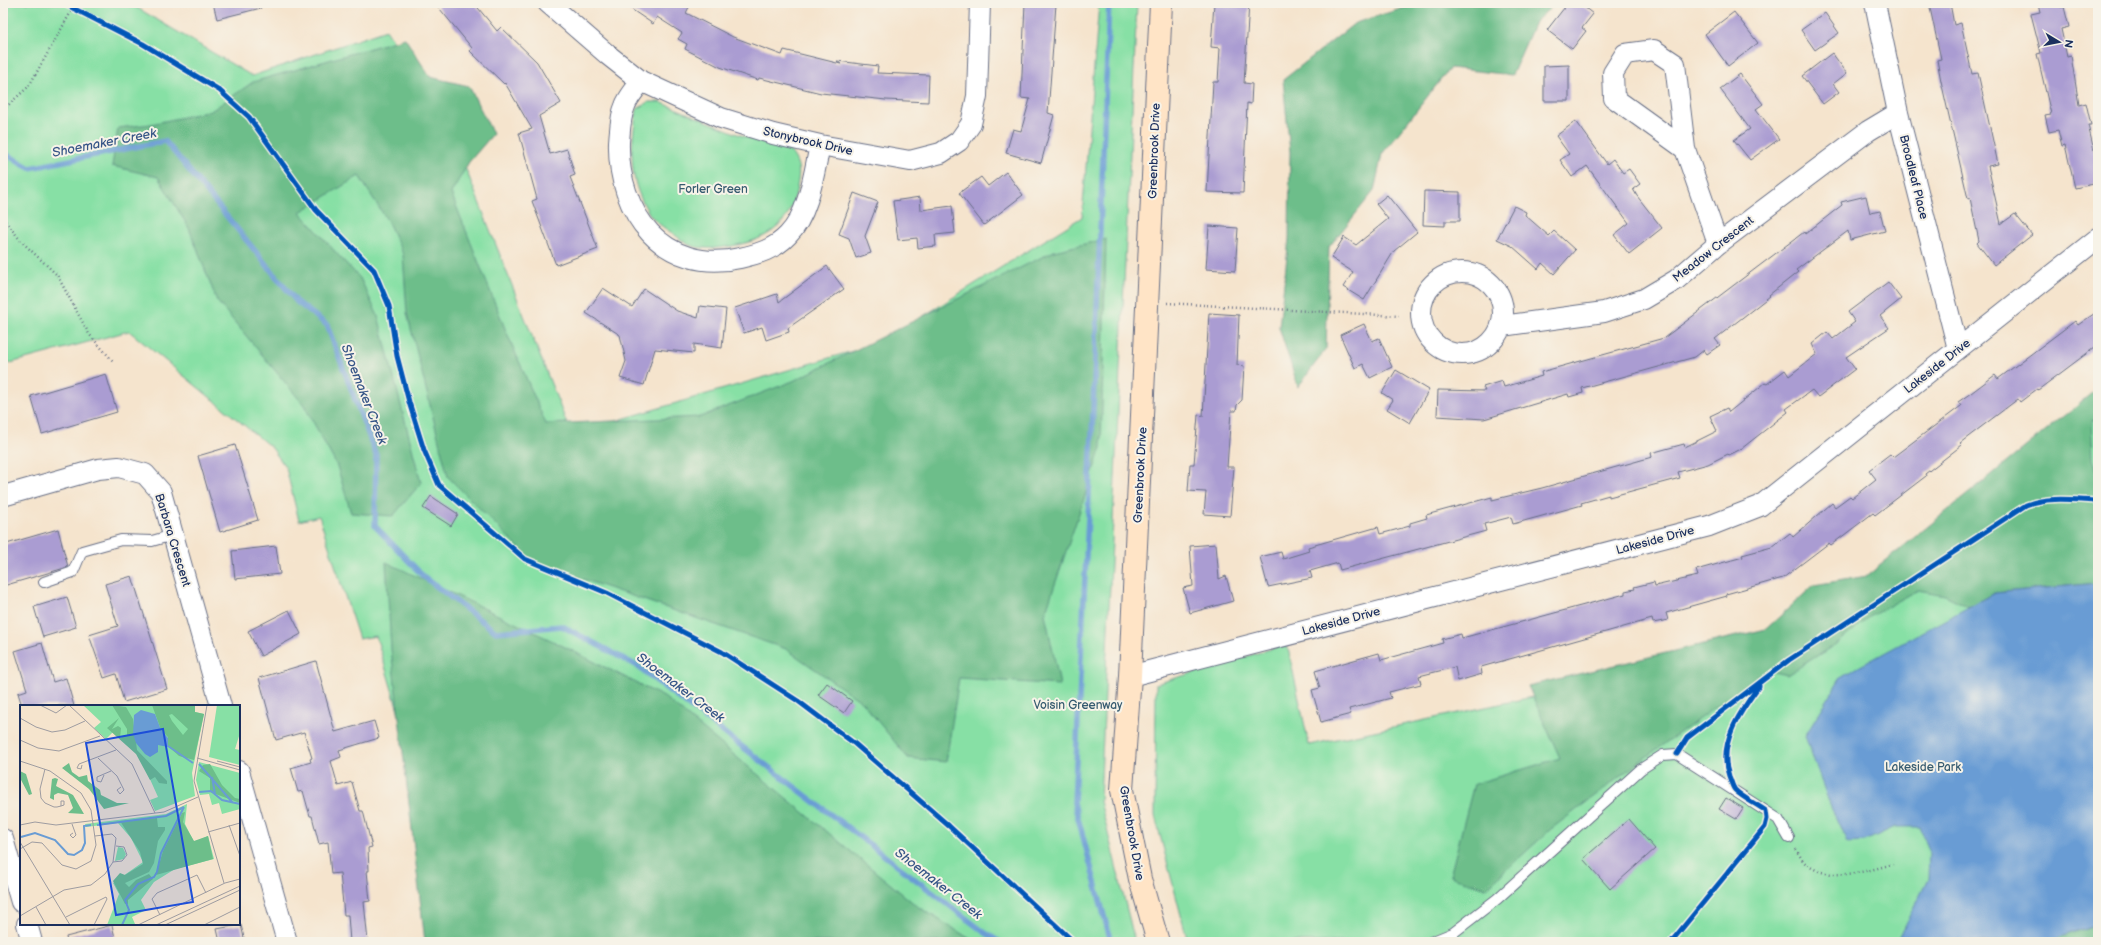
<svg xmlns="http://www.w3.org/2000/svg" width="2101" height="945" font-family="'Balsamiq Sans',sans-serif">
<rect width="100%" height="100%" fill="#f7f3e8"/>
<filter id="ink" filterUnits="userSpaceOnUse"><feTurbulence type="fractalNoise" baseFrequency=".025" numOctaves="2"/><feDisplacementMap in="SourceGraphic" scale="8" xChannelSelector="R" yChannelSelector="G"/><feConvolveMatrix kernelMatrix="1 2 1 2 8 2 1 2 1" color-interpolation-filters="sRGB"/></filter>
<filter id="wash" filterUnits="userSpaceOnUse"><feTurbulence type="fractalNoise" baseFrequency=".012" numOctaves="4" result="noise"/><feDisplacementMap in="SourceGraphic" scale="16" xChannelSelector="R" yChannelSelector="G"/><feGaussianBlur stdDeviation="0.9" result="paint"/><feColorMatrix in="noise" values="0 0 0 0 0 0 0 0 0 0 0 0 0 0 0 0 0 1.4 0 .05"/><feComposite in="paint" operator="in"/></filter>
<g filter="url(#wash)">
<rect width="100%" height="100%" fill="#f5e4cd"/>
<!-- green -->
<path fill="#87e0a5" stroke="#518882" d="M3,3H129L252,76L386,30L448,124L571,434L880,343L1082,217L1099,3H1137L1100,801L1135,942H435L425,801L376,636L359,639L319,516L299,521L286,468L272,448L129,331L3,365Z
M649,102H660L740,135L789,150C800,163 800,171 797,187C791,223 771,238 737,245C721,248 707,250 692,246C684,243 676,235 669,231C660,225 652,219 647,210C627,177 631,145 637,109Z
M2098,409V942H1188L1155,816L1156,684L1287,644L1309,745L1565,690L1826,622Z"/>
<!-- forest -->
<path fill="#6dbe8a" stroke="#447674" d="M1420,3H1555L1535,22L1512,75L1450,68L1382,154L1374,191L1329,247L1326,349L1298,387L1279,327L1289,239L1290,152L1283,80L1355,23Z
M405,38L430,77L469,86L493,134L469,162L451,193L506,331L546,424L700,417L793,381L1054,251L1106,239L1101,448L1045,614L1060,685L959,678L946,762L908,758L862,702L786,649L533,562L448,477L407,313L403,254L387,220L359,176L300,212L339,256L360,278L378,316L421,483L393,516L351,513L337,466L304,405L217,301L189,228L158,177L112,166L118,128L151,124L211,111L253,82Z
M2098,388V419L2091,421L2093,459L2098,473V583L1994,593L1969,607L1945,595L1918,590L1871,616L1839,642L1787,675L1767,670L1650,754L1551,829L1486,888L1450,876L1474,784L1560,758L1528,686L1766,629L1814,585L1867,576Z
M386,562L557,643L664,697L917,906L975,942H425L391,649Z
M2098,924V942H2052L2060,937Z"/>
<!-- water -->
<path fill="#699cd4" stroke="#426699" d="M2098,583V924L2060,937L2052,942H1897L1928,879L1929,850L1920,827H1895L1865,841L1847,842L1830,805L1805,736L1842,676L1994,593Z"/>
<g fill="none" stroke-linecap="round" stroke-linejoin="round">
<!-- stream -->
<path stroke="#699cd4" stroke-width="5.5" d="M1109,3L1092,434L1074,803L1111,942
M3,152L30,168L165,141L297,302L327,325L376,455L375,526L423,576L496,632L562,626L637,666L984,932L1000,942"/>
</g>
<g id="blocks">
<!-- building -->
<path fill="#aa9cd2" d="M213,3H260L261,8L217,19Z
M435,3H474L497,31L501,27L537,62L561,103L539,116L550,154L567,149L575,175L570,177L598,249L556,265L532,201L537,199L519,133L532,129L505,83L504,84L470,51L472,48Z
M622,3H691L686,13L733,37L782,55L784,50L841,64L837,61L878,66L877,73L929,75L928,102L886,100L821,93L759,78L758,80L720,67L685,49L687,44L678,39L682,33L657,17L653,24Z
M1025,3L1056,4L1048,113L1054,115L1041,163L1006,153L1013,129L1021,131L1030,99L1021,98Z
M1214,3H1249L1244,83L1252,84L1251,104L1247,103L1243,193L1207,192L1213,82H1218L1220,48L1211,47Z
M1568,3H1579L1593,14L1582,28L1586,31L1572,49L1547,30Z
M1929,3H1950L1954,25L1961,23L1972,74L1978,73L1998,164L1988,166L2001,224L2015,214L2032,235L1994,265L1977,243L1979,241L1970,198L1968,199L1941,81L1937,60L1941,59Z
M2038,3H2059L2060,7H2064L2069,27L2061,29L2067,57L2071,56L2079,105L2086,103L2091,125H2088L2098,168V183L2075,188L2065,145L2062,146L2058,130L2049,132L2045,115L2051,114L2037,54L2041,53L2031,14L2040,12Z
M1734,12L1758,43L1728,66L1705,34Z
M1825,13L1839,33L1815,50L1801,30Z
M1832,53L1847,73L1833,84L1839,92L1823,104L1802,76Z
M1569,65V101H1544V66Z
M1740,74L1763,104L1756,109L1779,139L1750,160L1734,140L1750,129L1720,89Z
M1576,121L1607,164L1613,159L1623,173L1629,169L1640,184L1633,189L1637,196L1662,228L1629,254L1614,235L1629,223L1587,166L1572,177L1560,160L1569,154L1556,136Z
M1006,172L1023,195L984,225L959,193L981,177L988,186Z
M1424,191L1460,192V221H1445V226L1423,225Z
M854,193L878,202L865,236L871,253L856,258L849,238L839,234Z
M1387,195L1417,232L1394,251L1364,300L1343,287L1353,272L1331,258L1344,237L1356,245L1388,219L1376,204Z
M1866,196L1870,213L1880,211L1885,231L1850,240L1848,231L1796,270L1798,272L1769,295L1770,296L1715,339L1720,345L1707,354L1704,350L1695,357L1582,388L1583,393L1569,397L1568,394L1484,419L1437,416L1438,390L1485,391L1483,387L1502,381L1504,387L1542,376L1541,372L1664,338L1804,232L1805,234L1842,205L1841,202Z
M920,197L921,210L952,206L955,233L935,235L936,246L918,248L917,238L898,240L893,201Z
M1514,206L1526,212L1525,215L1549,236L1554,231L1575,250L1554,274L1542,263L1538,269L1512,246L1497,239Z
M1209,226L1238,228L1235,271L1206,269Z
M827,266L844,289L788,328L789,332L766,340L762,327L744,333L735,308L777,294L779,302Z
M1888,282L1901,299L1880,316L1889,328L1846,357L1855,369L1818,397L1812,390L1786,409L1788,412L1741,449L1729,455L1728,454L1708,464L1678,472L1680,478L1609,497V495L1581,503L1582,505L1513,524L1511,517L1484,524L1486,531L1340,570L1338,563L1310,571L1312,578L1268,587L1260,557L1281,552L1283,559L1309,551L1308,547L1378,527L1380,534L1410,526V523L1427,518L1426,515L1492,497V500L1542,488L1652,457L1651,453L1684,444L1685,447L1717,431L1710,416L1727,408L1729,412L1765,383L1767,384L1785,370L1789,376L1817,354L1812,344L1827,332L1833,339L1855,322L1848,312Z
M603,288L632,307L644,289L677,311L698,318L700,306L726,309L722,348L694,344V353L655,349L644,385L620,378L626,361L620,335L586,313Z
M2098,311V345L2038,390L2037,389L2020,402L2018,399L1960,443L1962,445L1925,474L1926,476L1875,515L1873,513L1831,545L1829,543L1783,578L1726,594L1727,596L1666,613L1668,620L1653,623L1652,619L1481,667L1482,674L1458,681L1455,667L1419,676L1421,684L1389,692L1391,698L1349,709L1351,714L1321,722L1312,690L1320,688L1315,671L1379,653L1381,660L1443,643L1442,639L1461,634L1462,638L1625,594V591L1635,589L1634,587L1654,582L1655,586L1698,576L1696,570L1743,557L1742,555L1772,547L1790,533L1793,537L1832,503L1835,507L1850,496L1852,498L1876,479L1869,470L1890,454L1893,457L1961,406L1958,402L1971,393L1995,375L1998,379L2075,321L2078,325Z
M1209,313L1239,315L1237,365L1244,366L1242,400L1237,405L1236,411H1231L1227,467H1234L1230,516L1204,514L1206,492L1188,491L1190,464H1194L1198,415L1203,416Z
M1364,324L1372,341L1379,338L1392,367L1370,378L1363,364L1355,368L1340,335Z
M1396,370L1429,390L1410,423L1387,409L1393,400L1382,393Z
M106,374L117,412L42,434L31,396Z
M235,445L258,520L220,532L198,456Z
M431,496L458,514L451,526L423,508Z
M58,529L68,567L3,586V545Z
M1216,544L1219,579L1226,576L1233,601L1190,613L1183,588L1193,586L1190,546Z
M276,546L280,574L235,579L232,551Z
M132,576L167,689L124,702L116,674L104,678L89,635L118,626L105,584Z
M67,597L76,627L43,637L34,607Z
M289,610L301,634L261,656L248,631Z
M42,643L53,682L66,678L74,706H22L18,693L27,690L15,651Z
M316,661L335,732L374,721L379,738L339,750L341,757L331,761L338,786L352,782L360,811H363L372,847L368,848L369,871H367L370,901L364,902L368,942H350L348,915H344L340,873L331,874L328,842L319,844L312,816H310L303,791L298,792L291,768L311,762L310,759L312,758L304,732L276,740L259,678Z
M827,683L852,701L844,713L818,695Z
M1726,798L1743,808L1736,819L1719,809Z
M1629,819L1655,849L1610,889L1583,859Z
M112,925L116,942H67L66,937Z
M238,925H241L245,942H220L217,929Z"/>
</g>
</g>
<g filter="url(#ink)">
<use href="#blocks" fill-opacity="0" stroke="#676e85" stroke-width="1"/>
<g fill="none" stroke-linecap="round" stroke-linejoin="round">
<defs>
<path id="lane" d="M44,582L73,572L82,551L121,540L152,541L173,535
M1431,942L1453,933L1497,899L1641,769L1663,755L1677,754L1778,819L1789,838"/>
<path id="street" d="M548,3L608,55L641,81L721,118L773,134L820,145L910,161L941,153L959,141L971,124L977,96L980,3
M1875,3L1898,113L1958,349
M641,81C636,89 628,97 625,106C620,117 620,131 619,142C617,213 664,275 740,258C758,254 775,249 788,235C809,214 814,173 820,145
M1685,149L1614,98L1613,73L1625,54L1654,50L1675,64L1685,149L1718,244
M1421 313a41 41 0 1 1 82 0a41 41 0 1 1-82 0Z
M1502,326L1604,312L1644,299L1676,280L1718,244L1868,131L1898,113
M3,496L98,469L119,467L145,474L161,492L221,706
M1130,676L1709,526L1760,506L2098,238
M239,771L287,942
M3,839L21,902
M27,924L32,942"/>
<path id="secondary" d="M1158,942L1140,879L1122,790L1130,676L1161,3"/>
</defs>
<!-- lane casing -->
<use href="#lane" stroke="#676e85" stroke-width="12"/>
<!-- street casing -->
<use href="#street" stroke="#676e85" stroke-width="22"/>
<!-- secondary casing -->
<use href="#secondary" stroke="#676e85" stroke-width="24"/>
<!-- path -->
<path stroke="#676e85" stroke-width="2.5" stroke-dasharray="1 3" stroke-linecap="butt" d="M3,110L29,86L76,3
M3,218L21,241L57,275L89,334L113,361
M1167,303L1399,316
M1796,849C1798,853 1801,858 1804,862C1827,884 1867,871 1893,864"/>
<!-- lane -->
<use href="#lane" stroke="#fff" stroke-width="10"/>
<!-- street -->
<use href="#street" stroke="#fff" stroke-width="20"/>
<!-- secondary -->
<use href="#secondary" stroke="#ffe4c6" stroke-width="22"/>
<defs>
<path id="cycleway" d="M63,3L143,44L219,90L249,117L316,210L374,270L389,306L397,356L409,402L424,450L439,485L525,559L607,593L722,652L798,701L855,744L949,826L1074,942
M1677,754L1687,738L1789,660L2026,505C2050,496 2073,500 2098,501
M1671,942L1765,827L1767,819L1766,811C1756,804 1743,798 1735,790C1732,787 1731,780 1729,776C1717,743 1741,711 1759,686"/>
</defs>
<!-- cycleway casing -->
<use href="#cycleway" stroke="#f7f3e8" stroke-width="8"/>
<!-- cycleway -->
<use href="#cycleway" stroke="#0057b8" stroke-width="5"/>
</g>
</g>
<g text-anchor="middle" stroke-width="4" stroke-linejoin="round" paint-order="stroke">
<!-- street labels -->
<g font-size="12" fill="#1b2f5e" stroke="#f7f3e8">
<text transform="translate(808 141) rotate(13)" y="4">Stonybrook Drive</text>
<text transform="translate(1154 151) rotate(-88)" y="4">Greenbrook Drive</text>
<text transform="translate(1914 177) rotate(76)" y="4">Broadleaf Place</text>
<text transform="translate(1713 249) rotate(-38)" y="4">Meadow Crescent</text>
<text transform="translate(1937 366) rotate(-38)" y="4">Lakeside Drive</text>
<text transform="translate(1140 475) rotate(-87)" y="4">Greenbrook Drive</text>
<text transform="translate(173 540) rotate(73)" y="4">Barbara Crescent</text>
<text transform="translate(1655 540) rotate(-15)" y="4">Lakeside Drive</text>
<text transform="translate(1341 621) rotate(-15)" y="4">Lakeside Drive</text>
<text transform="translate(1132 833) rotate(80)" y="4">Greenbrook Drive</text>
</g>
<!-- park labels -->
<g font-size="12" fill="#365b70" stroke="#f7f3e8">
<text x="713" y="193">Forler Green</text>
<text x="1078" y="709">Voisin Greenway</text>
<text x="1923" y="771">Lakeside Park</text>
</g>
<!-- water labels -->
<g font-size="13" font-style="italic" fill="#365587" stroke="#f7f3e8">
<text transform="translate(104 142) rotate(-11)" y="5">Shoemaker Creek</text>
<text transform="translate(365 394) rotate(69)" y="5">Shoemaker Creek</text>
<text transform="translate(681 687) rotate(37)" y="5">Shoemaker Creek</text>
<text transform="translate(939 883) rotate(38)" y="5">Shoemaker Creek</text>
</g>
</g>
<!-- overview -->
<g transform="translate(20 705)">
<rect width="220" height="220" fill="#f5e4cd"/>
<path d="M63,0H175V7L184,9L172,68L175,91L135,106L130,95L138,92L120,52L93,27L86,34L74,23L81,17ZM197,0H220V28L215,44L220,45V60L189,52ZM179,57L220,68V104L202,109L199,98L192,100L189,89L180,90L176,75ZM167,99L165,119L174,137L188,131L194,154L155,164L134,177L121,195L126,205L112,212L115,219L87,220L99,189L93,178L123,157L111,133L98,118L66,122L65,119L146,109ZM98,142L103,143L106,149L104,154L95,156Z" fill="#87e0a5"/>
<path d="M92,0L106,2L113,14L117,45L147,76V79L139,78L135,72L130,75L116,49L87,23L99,13L92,24L98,21L101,23L100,33L107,30V24ZM132,0H175V7L184,9L174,55L159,51L148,41V32L141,25ZM152,9L168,24L163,30L152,16L149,10ZM49,58L52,67L59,72L67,70L68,76L80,85L81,90L97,98H109L84,104L69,84L42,63ZM190,59L202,80L215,93L220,94V98L190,87V73L179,66L183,60ZM0,66L6,69L12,89L9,90L0,73ZM35,73L38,74L36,81L53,90L64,109L48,108L53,103L48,90L38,88L34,90V95L30,93L32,74ZM165,107L163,117L174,136L188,131L193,154L136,170L143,146L162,108ZM137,113L138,122H145V125L138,136L134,158L129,167L105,178L109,182L116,175L129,169L133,174L108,195V199H105L93,176L100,168L105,170L123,159L120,147L100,116Z" fill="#6dbe8a" fill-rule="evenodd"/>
<path d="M121,5L135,9L141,25L148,33V42L138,40V47L130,52L125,49L116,38L113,29L114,10Z" fill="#699cd4"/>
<path fill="none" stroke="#699cd4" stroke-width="2" d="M148,41L173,58M179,59L213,98M192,72L195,89M179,87L191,86L202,95L220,99M77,120L146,111L164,102M1,132L15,128L35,135L48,149L54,150L62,145L65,138L64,121L71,120M102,220L109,205L105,195L118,179L134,172L137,167L141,148L164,102"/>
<path fill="none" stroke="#9e9ca1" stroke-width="1" d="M20,0L36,8L47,0M49,0L112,59L135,108M187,0L174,76L204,178M0,13L16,22L32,27L45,25L65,16M0,35L18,43L39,46L80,31M78,53L97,71L104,85L100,89L97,85L101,82M177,53L220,65M0,56L30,66L61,88L71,105L76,140L71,156L56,164L42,160L22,138L12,137L0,144M197,56L220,62M62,60L61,64L57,63L59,59L96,45M25,64L20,84L21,93L25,98L34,102H37L41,101L44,100V96H41V101M84,70L81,77L77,76V72L91,66M52,119L56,130L53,133L50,130L53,128M0,120L15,117L36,120L144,107L178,92M209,120L220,151M188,127L220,118M0,137L50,220M93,157L102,156L107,150L104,142L96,141M16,202L26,220M140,210L132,194L137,188L177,170L186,188M0,211L44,185L71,180L85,169L93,157L96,133L92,129L75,131M46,212L86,192L87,194L74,220M118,220L205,178L220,174M136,220L220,181M145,220L220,185M184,220L220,202"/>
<path fill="#1d4ed8" fill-opacity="0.15" stroke="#1d4ed8" stroke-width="2" d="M143,24L173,197L96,210L66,38Z"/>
<rect width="220" height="220" fill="none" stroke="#1b2f5e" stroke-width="2"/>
</g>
<!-- margin -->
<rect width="2101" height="945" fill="none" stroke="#f7f3e8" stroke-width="16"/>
<!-- north arrow -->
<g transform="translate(2059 42) rotate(100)" stroke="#f7f3e8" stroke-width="3" paint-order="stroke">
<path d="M0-3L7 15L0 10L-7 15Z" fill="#1b2f5e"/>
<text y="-6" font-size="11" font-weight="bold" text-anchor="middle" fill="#1b2f5e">N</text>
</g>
</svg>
